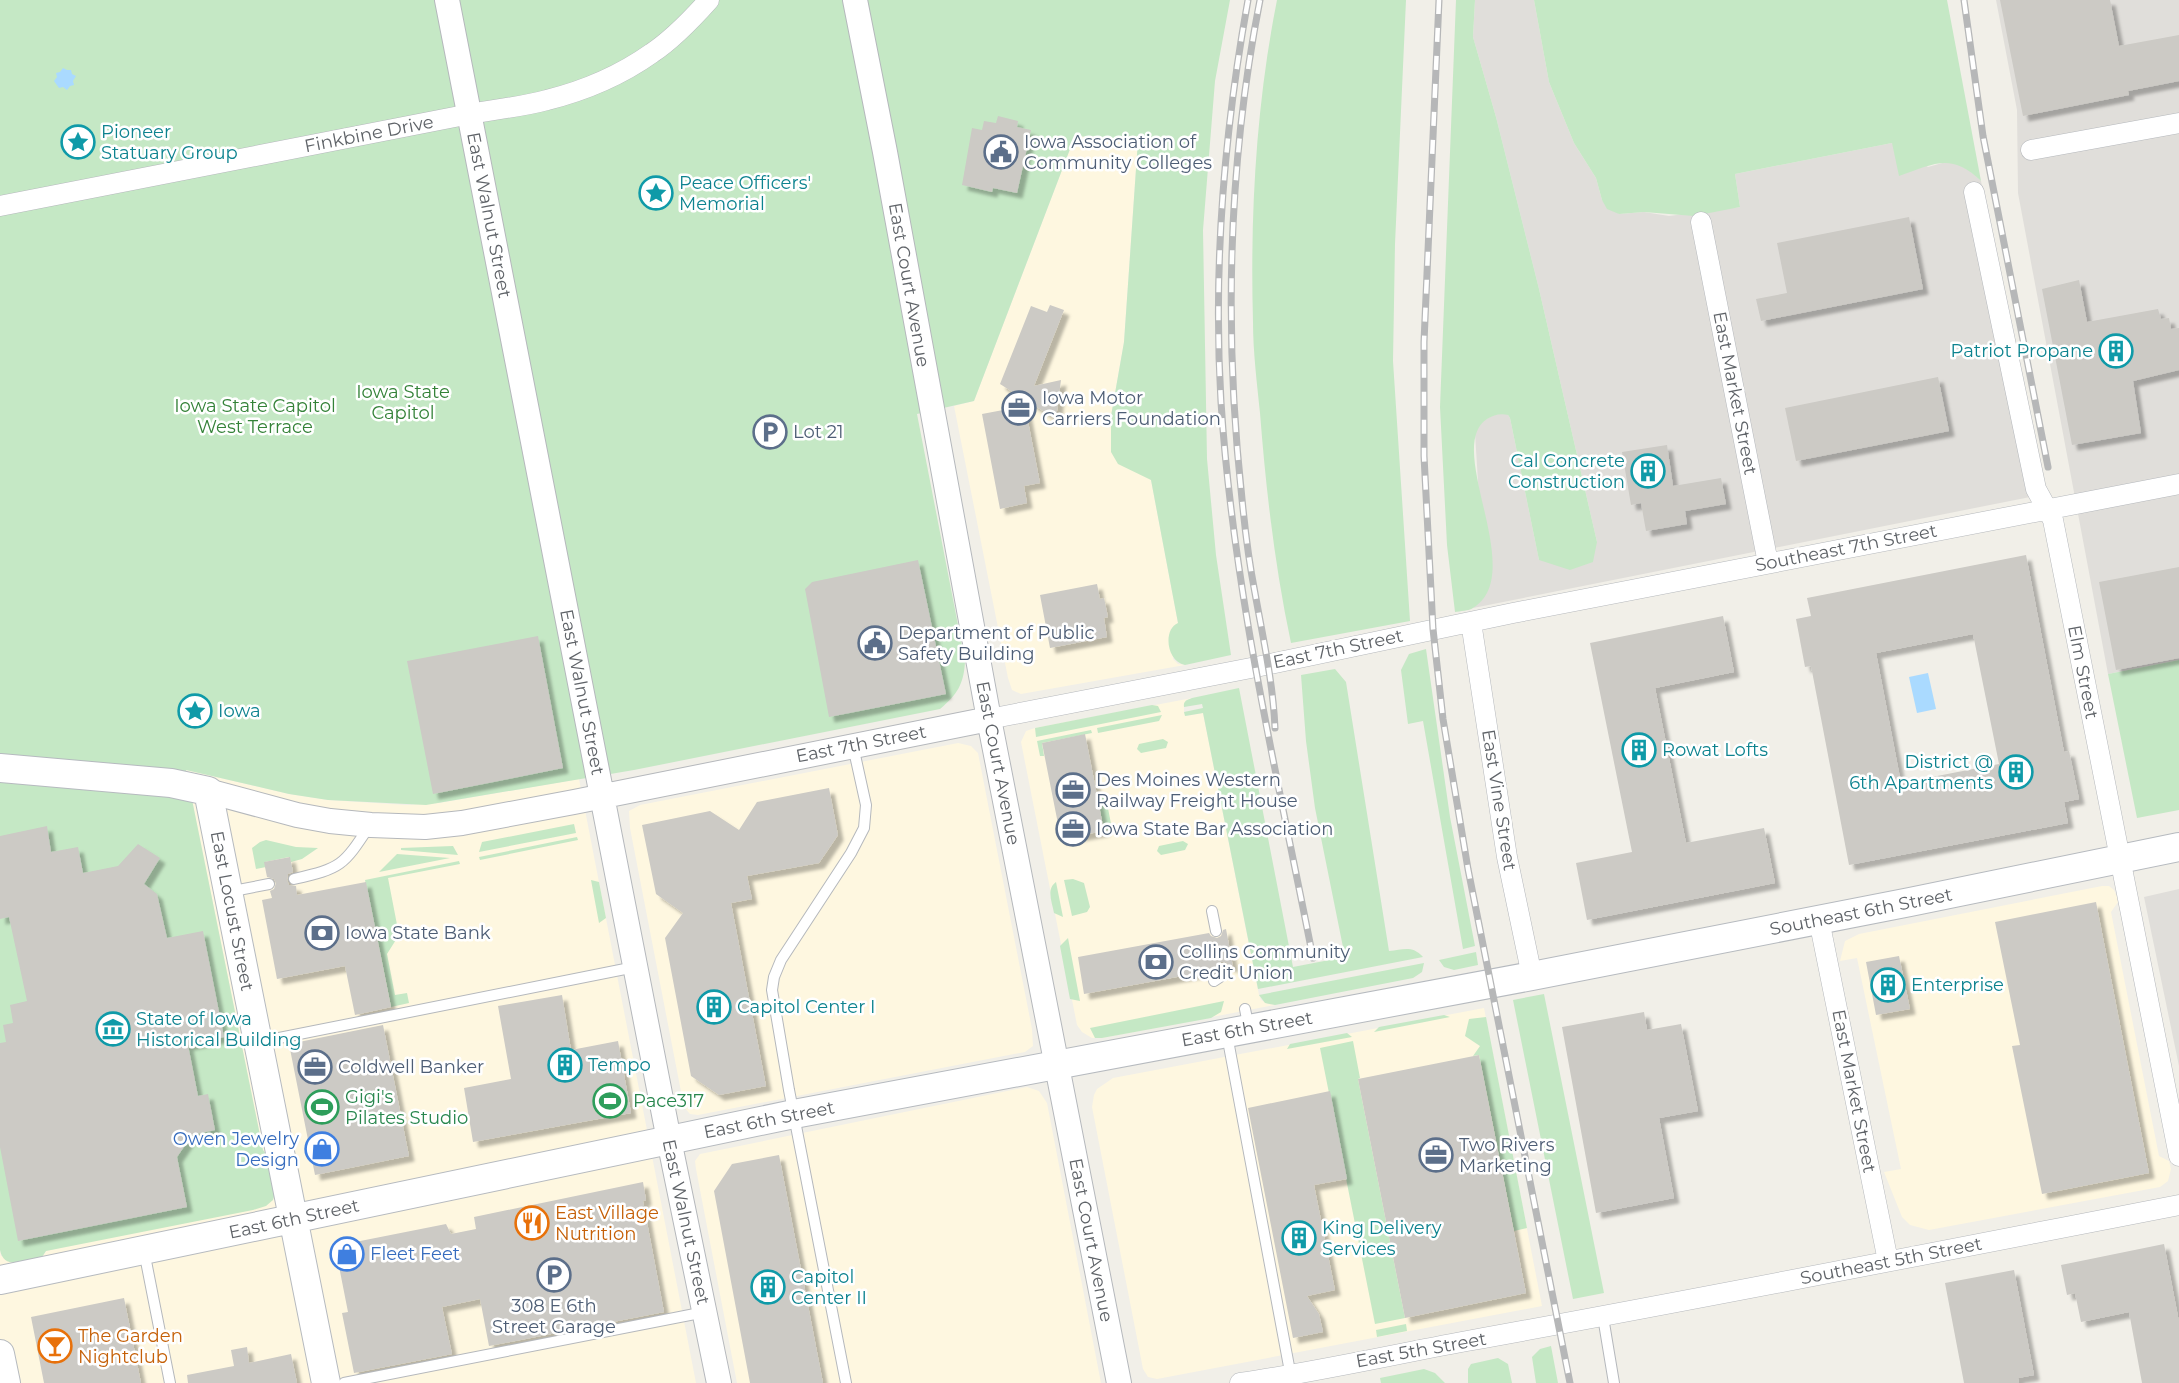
<svg xmlns="http://www.w3.org/2000/svg" width="2179" height="1383" font-family="Montserrat,sans-serif">
<defs>
<filter id="shadow"><feDropShadow dx="5.5" dy="5.5" stdDeviation="1.5" flood-color="#0004"/></filter>
</defs>
<rect width="100%" height="100%" fill="#f1efe8"/>
<!-- commercial -->
<path fill="#fef7e0" d="M1075,136L1138,140L1124,342L1111,416L1145,475L1151,480L1178,623L1173,659L1178,664L1185,665L1021,694L1012,690L1008,678L954,406L974,401Z
M1192,698L1186,700L1184,705V712L1186,716L1203,713L1259,995L1261,1000L1268,1004L1275,1005L1102,1038H1092L1082,1032L1077,1025L1021,742L1026,731L1035,728Z
M958,743L971,746L978,753L1032,1029L1033,1046L1025,1052L698,1115L690,1114L684,1107L630,828L629,811L640,805Z
M186,770L289,794L328,800L406,805L439,803L579,779L696,1383H0V1250L1,1256H43L46,1251L273,1200L275,1193L270,1159L263,1150Z
M2102,886H2109L2114,890L2117,897L2118,902L2111,912L2159,1156L2169,1161L2171,1169L2168,1181L2160,1187L1929,1230L1910,1225L1902,1217L1884,1172L1901,1169L1857,958L1840,961L1845,941L1859,934Z
M1484,1008L1542,1306L1157,1379L1148,1377L1143,1369L1092,1107L1094,1095L1097,1089L1113,1078Z
M1027,1087L1039,1091L1047,1103L1101,1383H737L696,1169L695,1161L700,1154Z"/>
<!-- industrial -->
<path fill="#e0deda" d="M1475,0H1534L1549,82L1574,143L1596,178L1602,200L1619,214L1644,212L1669,216L1740,207L1735,174L1892,143L1928,167L1946,162L1958,164L1969,170L1981,181L2045,494L1473,608L1485,595L1475,433L1480,423L1493,415L1504,413L1508,415L1510,418L1539,560L1597,542L1539,289L1496,117L1473,37Z
M1996,0H2179V660L2108,674L2018,193L2017,110Z
M2179,889V1066L2144,897Z"/>
<!-- green -->
<path fill="#c5e8c5" d="M0,0H1230L1215,81L1203,230L1207,459L1216,555L1231,655L1185,665C1166,661 1163,629 1178,623L1151,480L1118,464L1111,452V416L1124,342L1138,140L1075,136L974,401L917,414L965,661C964,684 957,695 940,709L634,770L426,805L328,800L289,794L186,770L263,1150L270,1159L275,1193L273,1200L266,1206L253,1210L46,1251L42,1257C26,1260 4,1271 0,1250Z
M1277,0H1406L1395,244L1393,361L1410,621L1291,643C1275,568 1266,490 1260,413C1257,383 1253,352 1253,322C1250,215 1256,105 1277,0Z
M1456,0H1475L1473,37L1496,117L1539,289L1597,542L1593,562L1570,570L1539,560L1510,418L1508,415C1500,413 1494,415 1487,419C1443,448 1529,573 1473,608C1469,611 1460,611 1455,612L1447,545L1440,407Z
M1534,0H1947L1981,181C1951,152 1934,164 1899,176L1892,143L1735,174L1740,207L1694,216L1644,212L1619,214L1607,209L1602,200L1596,178L1574,143L1549,82Z
M1426,649L1450,817L1475,946L1463,949L1423,721L1408,724L1401,670L1409,654Z
M2179,660V810L2137,818L2108,674Z
M1335,669L1346,682L1389,951C1403,950 1412,945 1423,957L1258,989L1203,713L1185,716L1184,712L1203,708L1202,704L1184,707C1183,701 1187,700 1192,698L1239,688L1293,967L1345,957L1315,808L1306,741L1301,675Z
M1152,705L1158,706L1161,712L1036,737L1035,728Z
M1162,715L1159,721L1098,733L1097,728Z
M1091,730L1092,733L1042,743L1044,756H1040L1037,741Z
M1163,739L1168,742L1166,748L1141,753L1137,749L1139,744Z
M1105,793L1113,834L1109,835L1108,830L1104,831L1097,794Z
M574,824L576,833L479,852L482,842Z
M577,837L578,840L480,860L479,857Z
M266,840L296,847L318,848L302,859L291,862L289,857L265,862L266,867L256,869L252,848L260,842Z
M1183,841L1188,844L1185,850L1161,855L1157,851L1159,846Z
M453,846L458,855L401,850V848Z
M397,854L450,858L379,872Z
M459,861L460,864L388,878L399,935L387,954L395,995L407,993L409,1003L391,1007L365,880Z
M1073,879L1084,883L1090,907L1087,912L1072,916L1064,880Z
M591,880L599,882L606,918L599,923Z
M1056,882L1063,917L1054,913C1052,902 1046,889 1056,882Z
M1068,938L1080,1001L1070,999L1060,946Z
M1476,952L1478,965L1454,970L1444,967L1439,960Z
M1424,963L1422,972L1413,978L1275,1005L1265,1003L1259,995Z
M1544,994L1604,1293L1573,1299L1513,1000Z
M1224,1001L1221,1012L1211,1018L1102,1038H1095L1090,1028Z
M1444,1015L1450,1017L1374,1032L1379,1027Z
M1486,1017L1527,1228L1514,1231L1479,1055L1473,1056L1480,1046L1465,1036L1469,1019Z
M1347,1033L1352,1037L1287,1049L1290,1044Z
M1353,1041L1360,1078L1358,1079L1405,1318L1375,1324L1320,1048Z
M1406,1324L1407,1331L1377,1337L1376,1330Z
M1551,1346L1558,1383H1536L1532,1357L1540,1349Z
M1498,1358L1508,1364L1512,1383H1468V1369L1471,1364Z
M1424,1369L1435,1373L1445,1383H1381L1380,1378Z"/>
<!-- water -->
<path fill="#aadaff" d="M63,68L67,70H71L72,74L76,76L73,81L74,85L70,86L67,90L63,87L59,88L54,81L57,77L56,73L60,72Z
M1928,673L1936,709L1917,713L1909,677Z"/>
<!-- building -->
<path fill="#cccac5" fill-rule="evenodd" filter="url(#shadow)" d="M2000,0H2110L2119,46L2179,35V81L2128,91L2129,95L2023,116Z
M998,116L1018,121L1017,127L1031,130L1017,193L993,188L992,192L962,185L972,128L982,130L984,121L996,123Z
M1909,217L1923,289L1761,321L1756,299L1787,293L1777,243Z
M2079,280L2087,322L2158,309L2161,319L2169,318L2171,329L2179,328V370L2133,381L2141,433L2072,445L2042,289Z
M1050,305L1064,310L1034,386L1061,380L1056,419L1000,384L1031,306L1047,312Z
M1938,377L1949,431L1796,461L1785,408Z
M1025,406L1040,483L1024,486L1027,503L1000,509L982,414Z
M1667,445L1673,486L1721,478L1726,504L1685,511L1687,524L1646,531L1641,503L1631,505L1622,452Z
M2026,555L2064,752L2069,751L2079,799L2064,802L2068,823L1849,865L1811,666L1805,667L1796,619L1811,616L1807,598ZM1973,634L1999,764L1901,783L1876,653Z
M918,560L946,694L829,717L805,589L812,582Z
M2179,567V658L2116,670L2099,582Z
M1097,584L1100,599L1104,598L1108,617L1104,618L1107,637L1050,648L1040,595Z
M1723,616L1734,672L1655,688L1686,843L1764,828L1775,883L1587,920L1576,863L1632,852L1590,643Z
M538,636L563,768L433,794L407,661Z
M1085,734L1104,831L1061,839L1042,743Z
M829,788L838,835L819,863L747,876L752,899L731,903L766,1086L719,1095L691,1076L665,938L683,913L656,894L642,825L710,811L739,830L757,802Z
M47,826L51,852L78,847L83,873L118,866L138,844L160,858L144,884L157,894L167,938L203,931L224,1037L188,1045L198,1096L208,1094L215,1130L192,1135L177,1157L187,1207L18,1241L0,1147V1043L6,1042L3,1025L13,1023L10,1005L27,1001L9,917L0,919V836Z
M290,857L293,872L288,874L287,880L289,885L296,886L297,895L366,882L391,1007L355,1015L345,966L277,979L262,900L272,898L270,891L274,889L276,883L274,879L267,877L264,862Z
M2096,902L2149,1173L2042,1194L2012,1046L2020,1045L1995,922Z
M1226,929L1233,967H1230L1226,962H1221L1215,970L1084,994L1078,957L1209,933L1211,936L1217,938L1221,936L1223,930Z
M1899,956L1910,1009L1876,1015L1866,962Z
M562,995L571,1050L618,1041L631,1113L473,1142L464,1088L511,1079L498,1006Z
M1644,1012L1647,1030L1681,1024L1698,1111L1659,1118L1674,1198L1596,1213L1562,1027Z
M383,1025L409,1156L315,1175L289,1044Z
M1479,1055L1526,1293L1405,1318L1358,1079Z
M1330,1091L1347,1179L1314,1185L1335,1290L1307,1296L1319,1314L1323,1332L1293,1338L1248,1108Z
M779,1155L823,1383H750L714,1191L732,1164Z
M643,1182L646,1200L643,1201L664,1312L489,1346L480,1299L442,1307L452,1354L354,1373L342,1313L348,1312L335,1246L446,1224L451,1234L476,1229L474,1217Z
M2164,1244L2179,1322V1383H2142L2129,1312L2081,1322L2075,1293L2067,1295L2061,1265Z
M2014,1270L2034,1375L2018,1378L2019,1383H1964L1945,1283Z
M124,1298L141,1383H44L31,1317Z
M247,1347L249,1363L291,1354L297,1383H188L187,1375L234,1366L231,1350Z"/>
<g fill="none" stroke-linecap="round" stroke-linejoin="round">
<defs>
<path id="service" d="M294,879C342,868 343,866 370,825
M228,892L269,884
M1212,911L1216,931
M1214,981L1220,977L1223,969
M1245,1009L1249,1029
M1227,1035L1291,1377
M259,1042L635,967
M144,1251L170,1383
M1603,1317L1614,1383
M344,1383L705,1312
M846,1383L789,1090L772,990L774,977L781,960L851,853L864,828L866,805L853,746"/>
<path id="minor" d="M2031,150L2179,123
M1974,192L2036,489L2053,520L2179,1156
M0,206L470,114C495,109 522,107 547,100C583,91 621,75 652,53C673,39 692,19 709,0
M1701,222L1768,563
M1471,622L1507,857L1532,976
M989,719L1256,667L1513,613L2179,484
M1819,920L1888,1261
M1240,1383C1316,1372 1391,1355 1467,1341C1705,1298 1942,1251 2179,1205"/>
<path id="tertiary" d="M447,0L669,1140L719,1383
M855,0L885,152L989,719L1119,1383
M208,791L297,815L330,821L371,825L425,827L462,823L574,802L989,719"/>
<path id="secondary" d="M0,768L171,783L208,791L326,1383
M0,1280L794,1114L1532,976L1910,902L2179,847
M0,1354L6,1383"/>
</defs>
<!-- service casing -->
<use href="#service" stroke="#b5b8bc" stroke-width="12"/>
<!-- minor casing -->
<use href="#minor" stroke="#b5b8bc" stroke-width="21"/>
<!-- tertiary casing -->
<use href="#tertiary" stroke="#b5b8bc" stroke-width="26"/>
<!-- secondary casing -->
<use href="#secondary" stroke="#b6babf" stroke-width="30"/>
<!-- service -->
<use href="#service" stroke="#fff" stroke-width="10"/>
<!-- minor -->
<use href="#minor" stroke="#fff" stroke-width="20"/>
<!-- tertiary -->
<use href="#tertiary" stroke="#fff" stroke-width="24"/>
<!-- secondary -->
<use href="#secondary" stroke="#fff" stroke-width="28"/>
<defs>
<path id="rail" d="M1248,0C1224,132 1213,268 1221,402C1233,590 1277,774 1313,958
M1260,0C1228,163 1224,333 1242,499C1245,530 1249,562 1255,593C1263,638 1273,682 1275,728
M1439,0L1424,342V456L1433,629L1443,719L1468,869L1570,1383
M1964,0L1983,136L2048,467"/>
</defs>
<!-- rail casing -->
<use href="#rail" stroke="#b6b7b8" stroke-width="7"/>
<!-- rail -->
<use href="#rail" stroke="#fff" stroke-width="4.5" stroke-dasharray="14" stroke-linecap="butt"/>
</g>
<!-- icons -->
<defs>
<symbol id="sight-ring" viewBox="-11 -11 22 22"><circle r="9.5" fill="#fff" stroke="#0f9aa8" stroke-width="1.5"/><path d="M0-6L1.8-2.2L6-1.7L2.9 1.2L3.7 5.4L0 3.3L-3.7 5.4L-2.9 1.2L-6-1.7L-1.8-2.2Z" fill="#0f9aa8"/></symbol>
<symbol id="civic-ring" viewBox="-11 -11 22 22"><circle r="9.5" fill="#fff" stroke="#5c6f8a" stroke-width="1.5"/><path d="M-.6-6.5H3V-4.5H.6V-3L4-1V1h2V6H-6V1h2V-1L-.6-3ZM-1.2 2.5V6h2.4V2.5Z" fill="#5c6f8a"/></symbol>
<symbol id="building-ring" viewBox="-11 -11 22 22"><circle r="9.5" fill="#fff" stroke="#0f9aa8" stroke-width="1.5"/><path d="M-4-6H4V6H1V3H-1V6H-4ZM-2.5-4.3h1.7v1.8h-1.7ZM.8-4.3h1.7v1.8H.8ZM-2.5-1h1.7V.8h-1.7ZM.8-1h1.7V.8H.8Z" fill="#0f9aa8"/></symbol>
<symbol id="office-ring" viewBox="-11 -11 22 22"><circle r="9.5" fill="#fff" stroke="#5c6f8a" stroke-width="1.5"/><path d="M-6-3h4V-5.5h4V-3h4V5H-6ZM-1-4.5V-3h2v-1.5ZM-6 0V1H6V0Z" fill="#5c6f8a"/></symbol>
<symbol id="parking-ring" viewBox="-11 -11 22 22"><circle r="9.5" fill="#fff" stroke="#5c6f8a" stroke-width="1.5"/><path d="M-3.5-5.5H1a3.5 3.5 0 0 1 0 7H-1V5.5H-3.5ZM-1-3.4V-.6H.8a1.4 1.4 0 0 0 0-2.8Z" fill="#5c6f8a"/></symbol>
<symbol id="bank-ring" viewBox="-11 -11 22 22"><circle r="9.5" fill="#fff" stroke="#5c6f8a" stroke-width="1.5"/><path d="M-6-4H6V4H-6ZM0-2.3a2.3 2.3 0 1 0 0 4.6a2.3 2.3 0 1 0 0-4.6Z" fill="#5c6f8a"/></symbol>
<symbol id="museum-ring" viewBox="-11 -11 22 22"><circle r="9.5" fill="#fff" stroke="#0f9aa8" stroke-width="1.5"/><path d="M0-6L6-3V-2H-6V-3ZM-5-1h2V3h-2ZM-1-1h2V3h-2ZM3-1h2V3H3ZM-6 4H6V6H-6Z" fill="#0f9aa8"/></symbol>
<symbol id="stadium-ring" viewBox="-11 -11 22 22"><circle r="9.5" fill="#fff" stroke="#2e9e5b" stroke-width="1.5"/><path d="M0-5a6.5 5 0 1 0 0 10a6.5 5 0 1 0 0-10ZM-3.5-1.8h7v3.6h-7Z" fill="#2e9e5b"/></symbol>
<symbol id="shop-ring" viewBox="-11 -11 22 22"><circle r="9.5" fill="#fff" stroke="#3f7fe0" stroke-width="1.5"/><path d="M-5-2.5h2.3a2.7 3.5 0 0 1 5.4 0H5L5.5 6h-11ZM-1.5-2.5h3a1.5 2.3 0 0 0-3 0Z" fill="#3f7fe0"/></symbol>
<symbol id="restaurant-ring" viewBox="-11 -11 22 22"><circle r="9.5" fill="#fff" stroke="#e8710a" stroke-width="1.5"/><path d="M-5-6h1v4h1v-4h1v4h1v-4h1v5L-1.5 .5V6h-2V.5L-5-1ZM5-6V6H3V1.5H1.5Q1.5-4 5-6Z" fill="#e8710a"/></symbol>
<symbol id="bar-ring" viewBox="-11 -11 22 22"><circle r="9.5" fill="#fff" stroke="#e8710a" stroke-width="1.5"/><path d="M-6-5H6L.8 .8V4.5H3.5V6h-7V4.5H-.8V.8Z" fill="#e8710a"/></symbol>
</defs>
<g fill-rule="evenodd">
<use href="#sight-ring" x="59" y="123" width="38" height="38"/>
<use href="#civic-ring" x="982" y="133" width="38" height="38"/>
<use href="#sight-ring" x="637" y="174" width="38" height="38"/>
<use href="#building-ring" x="2097" y="332" width="38" height="38"/>
<use href="#office-ring" x="1000" y="389" width="38" height="38"/>
<use href="#parking-ring" x="751" y="413" width="38" height="38"/>
<use href="#building-ring" x="1629" y="452" width="38" height="38"/>
<use href="#civic-ring" x="856" y="624" width="38" height="38"/>
<use href="#sight-ring" x="176" y="692" width="38" height="38"/>
<use href="#building-ring" x="1620" y="731" width="38" height="38"/>
<use href="#building-ring" x="1997" y="753" width="38" height="38"/>
<use href="#office-ring" x="1054" y="771" width="38" height="38"/>
<use href="#office-ring" x="1054" y="810" width="38" height="38"/>
<use href="#bank-ring" x="303" y="914" width="38" height="38"/>
<use href="#bank-ring" x="1137" y="943" width="38" height="38"/>
<use href="#building-ring" x="1869" y="966" width="38" height="38"/>
<use href="#building-ring" x="695" y="988" width="38" height="38"/>
<use href="#museum-ring" x="94" y="1010" width="38" height="38"/>
<use href="#building-ring" x="546" y="1046" width="38" height="38"/>
<use href="#office-ring" x="296" y="1048" width="38" height="38"/>
<use href="#stadium-ring" x="591" y="1082" width="38" height="38"/>
<use href="#stadium-ring" x="303" y="1088" width="38" height="38"/>
<use href="#shop-ring" x="303" y="1130" width="38" height="38"/>
<use href="#office-ring" x="1417" y="1136" width="38" height="38"/>
<use href="#restaurant-ring" x="513" y="1204" width="38" height="38"/>
<use href="#building-ring" x="1280" y="1219" width="38" height="38"/>
<use href="#shop-ring" x="328" y="1235" width="38" height="38"/>
<use href="#parking-ring" x="535" y="1256" width="38" height="38"/>
<use href="#building-ring" x="749" y="1268" width="38" height="38"/>
<use href="#bar-ring" x="36" y="1327" width="38" height="38"/>
</g>
<g text-anchor="middle" stroke-width="5" stroke-linejoin="round" paint-order="stroke">
<!-- culture labels -->
<g font-size="18" fill="#0d838f" stroke="#fff" text-anchor="start">
<text x="101" y="138">Pioneer<tspan x="101" dy="21">Statuary Group</tspan></text>
<text x="679" y="189">Peace Officers'<tspan x="679" dy="21">Memorial</tspan></text>
<text x="2093" y="357" text-anchor="end">Patriot Propane</text>
<text x="1625" y="467" text-anchor="end">Cal Concrete<tspan x="1625" dy="21">Construction</tspan></text>
<text x="218" y="717">Iowa</text>
<text x="1662" y="756">Rowat Lofts</text>
<text x="1993" y="768" text-anchor="end">District @<tspan x="1993" dy="21">6th Apartments</tspan></text>
<text x="1911" y="991">Enterprise</text>
<text x="737" y="1013">Capitol Center I</text>
<text x="136" y="1025">State of Iowa<tspan x="136" dy="21">Historical Building</tspan></text>
<text x="588" y="1071">Tempo</text>
<text x="1322" y="1234">King Delivery<tspan x="1322" dy="21">Services</tspan></text>
<text x="791" y="1283">Capitol<tspan x="791" dy="21">Center II</tspan></text>
</g>
<!-- street labels -->
<g font-size="18" fill="#5f6368" stroke="#fff">
<text transform="translate(369 134) rotate(-11)" y="6">Finkbine Drive</text>
<text transform="translate(489 215) rotate(79)" y="6">East Walnut Street</text>
<text transform="translate(909 285) rotate(80)" y="6">East Court Avenue</text>
<text transform="translate(1735 393) rotate(79)" y="6">East Market Street</text>
<text transform="translate(1846 548) rotate(-11)" y="6">Southeast 7th Street</text>
<text transform="translate(1338 649) rotate(-12)" y="6">East 7th Street</text>
<text transform="translate(2083 672) rotate(79)" y="6">Elm Street</text>
<text transform="translate(582 692) rotate(79)" y="6">East Walnut Street</text>
<text transform="translate(861 744) rotate(-11)" y="6">East 7th Street</text>
<text transform="translate(998 763) rotate(79)" y="6">East Court Avenue</text>
<text transform="translate(1499 800) rotate(81)" y="6">East Vine Street</text>
<text transform="translate(232 911) rotate(79)" y="6">East Locust Street</text>
<text transform="translate(1861 912) rotate(-11)" y="6">Southeast 6th Street</text>
<text transform="translate(1247 1029) rotate(-10)" y="6">East 6th Street</text>
<text transform="translate(1854 1091) rotate(79)" y="6">East Market Street</text>
<text transform="translate(769 1120) rotate(-11)" y="6">East 6th Street</text>
<text transform="translate(294 1219) rotate(-12)" y="6">East 6th Street</text>
<text transform="translate(686 1222) rotate(78)" y="6">East Walnut Street</text>
<text transform="translate(1091 1240) rotate(79)" y="6">East Court Avenue</text>
<text transform="translate(1891 1261) rotate(-11)" y="6">Southeast 5th Street</text>
<text transform="translate(1421 1350) rotate(-10)" y="6">East 5th Street</text>
</g>
<!-- service labels -->
<g font-size="18" fill="#4e5e75" stroke="#fff" text-anchor="start">
<text x="1024" y="148">Iowa Association of<tspan x="1024" dy="21">Community Colleges</tspan></text>
<text x="1042" y="404">Iowa Motor<tspan x="1042" dy="21">Carriers Foundation</tspan></text>
<text x="793" y="438">Lot 21</text>
<text x="898" y="639">Department of Public<tspan x="898" dy="21">Safety Building</tspan></text>
<text x="1096" y="786">Des Moines Western<tspan x="1096" dy="21">Railway Freight House</tspan></text>
<text x="1096" y="835">Iowa State Bar Association</text>
<text x="345" y="939">Iowa State Bank</text>
<text x="1179" y="958">Collins Community<tspan x="1179" dy="21">Credit Union</tspan></text>
<text x="338" y="1073">Coldwell Banker</text>
<text x="1459" y="1151">Two Rivers<tspan x="1459" dy="21">Marketing</tspan></text>
<text x="554" y="1312" text-anchor="middle">308 E 6th<tspan x="554" dy="21">Street Garage</tspan></text>
</g>
<!-- park labels -->
<g font-size="18" fill="#348238" stroke="#fff">
<text x="403" y="398">Iowa State<tspan x="403" dy="21">Capitol</tspan></text>
<text x="255" y="412">Iowa State Capitol<tspan x="255" dy="21">West Terrace</tspan></text>
</g>
<!-- leisure labels -->
<g font-size="18" fill="#27864d" stroke="#fff" text-anchor="start">
<text x="345" y="1103">Gigi's<tspan x="345" dy="21">Pilates Studio</tspan></text>
<text x="633" y="1107">Pace317</text>
</g>
<!-- shop labels -->
<g font-size="18" fill="#366cbe" stroke="#fff" text-anchor="end">
<text x="299" y="1145">Owen Jewelry<tspan x="299" dy="21">Design</tspan></text>
<text x="370" y="1260" text-anchor="start">Fleet Feet</text>
</g>
<!-- food labels -->
<g font-size="18" fill="#c56008" stroke="#fff" text-anchor="start">
<text x="555" y="1219">East Village<tspan x="555" dy="21">Nutrition</tspan></text>
<text x="78" y="1342">The Garden<tspan x="78" dy="21">Nightclub</tspan></text>
</g>
</g>
</svg>
